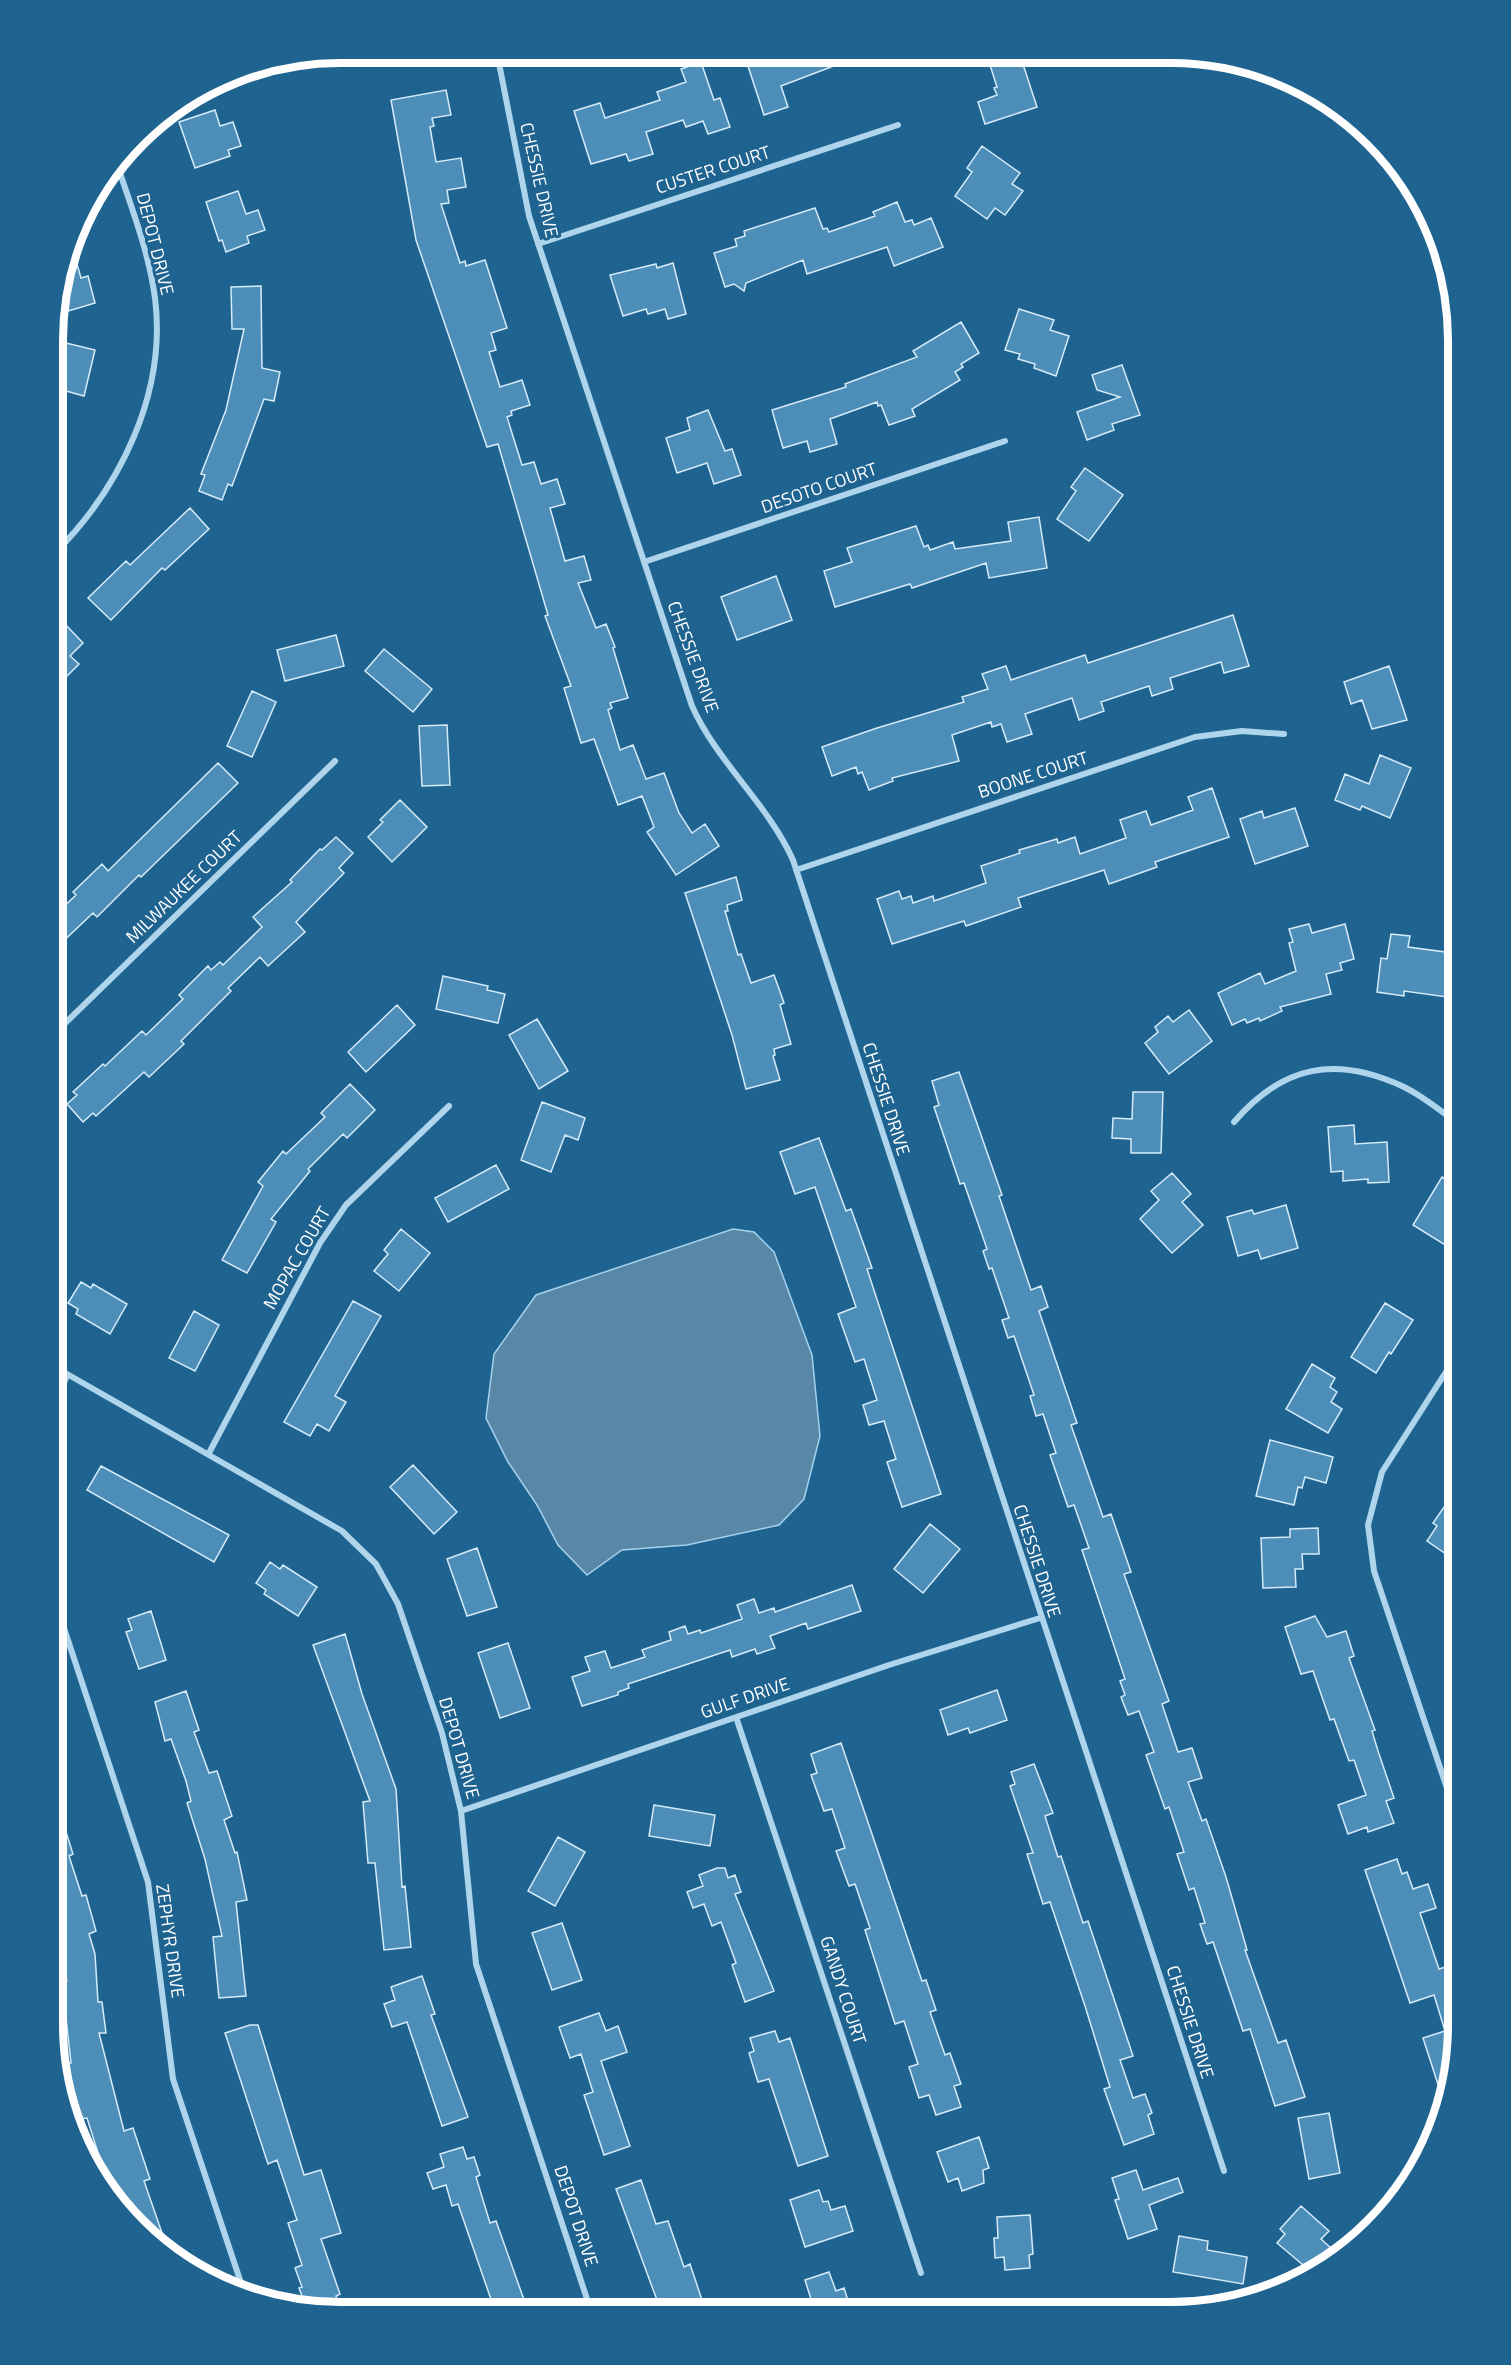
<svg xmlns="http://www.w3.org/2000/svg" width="1511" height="2365" font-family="'Titillium Web',sans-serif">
<rect width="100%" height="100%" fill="#1f6390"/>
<!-- water -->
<path fill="#5987a6" stroke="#a3d2ee" stroke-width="1.5" d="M733,1229L754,1232L774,1252L812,1355L820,1436L804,1499L779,1525L687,1545L622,1550L587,1575L558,1545L537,1505L508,1462L486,1418L494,1354L536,1295Z"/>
<!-- building -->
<path fill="#4c8eb8" stroke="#d5ebf9" stroke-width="1.5" d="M764,54H860V56L781,86L788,107L764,115L746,60Z
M1020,55L1037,107L985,124L978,102L997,95L994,88L997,87L990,65Z
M701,62L714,100L720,98L730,127L708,134L703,121L686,127L683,120L646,132L653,154L629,161L626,154L591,164L574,111L600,103L605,118L660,100L657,92L686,82L681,69Z
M446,90L451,115L432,118L434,126L430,127L436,162L461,158L466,187L447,190L449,203L441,204L460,263L465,261L466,266L485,260L507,328L491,333L496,350L489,352L500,387L522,380L530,405L511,411L512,415L507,417L522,465L534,462L541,484L557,479L565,504L550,508L565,561L584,556L591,580L578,583L596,628L606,624L615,647L613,648L628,698L610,703L612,708L608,710L620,750L633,745L646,779L664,773L679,813L692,833L705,824L719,846L676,875L647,832L654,827L642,796L618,805L594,739L581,743L564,688L571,686L545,616L548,615L498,444L487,447L416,240L391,100Z
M215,110L220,126L233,122L241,146L228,150L230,156L195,168L179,122Z
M982,146L1020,173L1012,184L1023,191L1005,215L995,208L987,219L955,196L972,172L967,168Z
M238,191L246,214L258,210L265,230L247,236L249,243L226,252L222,240L219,241L206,202Z
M897,202L905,222L912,220L914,225L931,218L943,247L894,266L887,247L807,274L803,260L746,283L744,291L734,284L725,287L714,253L737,246L735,239L745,236L744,231L815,208L823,229L827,228L829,232L875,216L873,212Z
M72,247L81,278L88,276L95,303L55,315V303Z
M673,263L686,314L668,319L665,309L648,314L646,309L623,316L610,275L656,264L657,268Z
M261,286L262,368L280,372L274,401L264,399L232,486L228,484L222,500L199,491L205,475L201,474L226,410L244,329H232L231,287Z
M1019,309L1054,320L1050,330L1069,336L1056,376L1034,368L1035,364L1018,359L1020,354L1005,350Z
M961,322L979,353L961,364L963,367L955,372L960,380L912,409L915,416L889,425L881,405L878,406L877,402L830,419L837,444L810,452L807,441L783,448L772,410L846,387L845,384L917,357L913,351Z
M62,342L95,350L84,396L55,388V369Z
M1122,365L1140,415L1112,424L1114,430L1087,440L1077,412L1120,397L1097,390L1092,375Z
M708,410L725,451L732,449L741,475L714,484L707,463L677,473L666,438L690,430L687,418Z
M1085,468L1123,495L1089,541L1057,519L1076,491L1071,487Z
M190,508L209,529L165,570L162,568L111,620L88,598L126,561L130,565Z
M1039,517L1047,568L989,578L986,563L912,588L910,584L835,607L824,571L852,562L847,548L916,526L924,547L928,545L930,550L953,542L955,549L1011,541L1008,522Z
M776,576L792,620L737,640L721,597Z
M1233,615L1249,666L1224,673L1221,662L1170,678L1173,689L1152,696L1149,686L1101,702L1104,711L1079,720L1072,698L1025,714L1032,734L1007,742L1001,724L992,727L991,722L952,735L959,761L892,778L893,781L869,790L862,772L858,774L856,767L832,776L822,747L877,728L964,702L962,697L988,689L982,674L1006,666L1011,680L1085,655L1088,663Z
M64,623L83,643L70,656L79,664L65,678L56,669L54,671V632Z
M336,635L344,666L285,681L277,650Z
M384,649L432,689L413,712L365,671Z
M1389,666L1407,720L1372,729L1362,700L1351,704L1344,682Z
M252,691L276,702L252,757L227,746Z
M447,725L450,785L422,786L419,726Z
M1380,755L1411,768L1390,818L1362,806L1360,810L1335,800L1345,774L1369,784Z
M218,763L238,783L141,877L139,875L97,917L93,913L54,950V916L76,895L73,892L102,864L108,871Z
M1212,788L1229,837L1155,862L1157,867L1109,884L1104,870L1018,898L1021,907L966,926L964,921L892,944L877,899L899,891L902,899L911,896L913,903L933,896L934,901L986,883L981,866L1020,853L1019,850L1057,839L1058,843L1075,837L1080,854L1126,838L1120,820L1146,811L1151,825L1193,810L1188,797Z
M400,800L427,827L392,862L368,837L383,822L380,820Z
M1295,808L1308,846L1255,864L1240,819L1262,811L1264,818Z
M336,837L353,853L339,868L344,873L296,922L305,932L268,966L260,957L228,988L231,991L181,1041L184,1044L149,1077L144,1072L96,1116L93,1113L83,1122L67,1104L77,1095L73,1092L103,1064L105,1066L142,1031L146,1035L183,999L179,995L208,966L211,970L220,962L223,965L262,927L253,917L292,882L290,880L320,849L322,850Z
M736,877L742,900L727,905L728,911H725L738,955L741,954L751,983L774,975L784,1003L780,1005L791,1044L774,1049L775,1055L773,1056L780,1080L746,1089L732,1035L685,893Z
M1309,924L1312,933L1345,924L1354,959L1340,963L1342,970L1326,974L1331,994L1280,1007L1282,1011L1260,1021L1259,1018L1247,1023L1245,1019L1232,1025L1218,993L1260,973L1265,984L1296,971L1289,943L1293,942L1289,929Z
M1391,934L1410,936L1408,947L1453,953L1447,997L1404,991V996L1377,992L1381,958L1387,959Z
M443,976L488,986L487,990L505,994L498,1023L436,1009Z
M397,1005L415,1025L366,1072L348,1052Z
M1189,1010L1212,1041L1169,1074L1145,1043L1158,1032L1155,1027L1168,1016L1173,1022Z
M537,1019L568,1071L539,1089L509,1035Z
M959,1072L1002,1195L999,1196L1031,1290L1041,1286L1048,1307L1039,1311L1077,1423L1071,1425L1103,1517L1111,1514L1131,1572L1124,1574L1169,1701L1162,1704L1178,1752L1192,1748L1202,1778L1188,1782L1202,1821L1206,1819L1226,1877L1247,1950H1245L1278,2043L1286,2040L1305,2097L1275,2106L1250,2029L1243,2031L1213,1942L1207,1944L1200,1924L1205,1923L1194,1888L1189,1890L1177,1854L1184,1852L1169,1807L1165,1809L1146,1755L1154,1752L1139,1711L1128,1715L1121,1697L1125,1695L1120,1681L1125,1679L1082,1550L1089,1548L1074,1505L1068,1507L1050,1455L1056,1453L1043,1414L1036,1416L1030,1396L1034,1395L1014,1336L1008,1338L1002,1320L1009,1318L992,1268L989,1269L983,1251L987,1249L964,1183L960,1184L934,1107L939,1105L932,1081Z
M350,1084L375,1110L347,1138L343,1134L308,1169L310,1171L271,1219L276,1222L247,1273L222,1260L263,1186L258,1182L283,1151L286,1154L325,1117L321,1113Z
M1133,1092H1163L1161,1153H1131V1139L1112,1138L1113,1118L1132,1119Z
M542,1102L585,1118L578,1140L565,1135L551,1172L521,1160Z
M1354,1125L1355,1144L1387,1142L1389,1182L1368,1183V1179L1343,1181V1171L1331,1172L1328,1127Z
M819,1138L846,1211L851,1209L872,1268L867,1269L941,1494L902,1507L887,1462L896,1459L884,1421L869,1425L863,1405L877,1400L864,1359L855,1362L838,1314L856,1307L815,1187L795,1194L780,1152Z
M496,1165L509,1189L448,1222L435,1198Z
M1172,1173L1191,1194L1182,1202L1203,1225L1172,1253L1140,1219L1159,1200L1151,1191Z
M1442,1177L1458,1187V1253L1413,1225Z
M1286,1205L1298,1248L1261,1259L1258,1250L1238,1256L1227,1217L1252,1210L1254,1214Z
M401,1229L430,1253L399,1291L374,1271L388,1254L384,1250Z
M81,1282L91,1288L93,1284L127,1304L110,1334L76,1314L78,1309L68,1303Z
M353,1301L381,1316L335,1396L346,1402L329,1431L317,1424L310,1436L284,1422Z
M1385,1303L1413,1320L1391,1354L1389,1352L1376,1373L1351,1357Z
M194,1311L219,1325L195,1371L169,1358Z
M1312,1364L1335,1378L1330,1387L1337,1392L1331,1402L1342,1409L1328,1433L1286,1409Z
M1270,1440L1333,1457L1326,1483L1305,1477L1302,1488L1298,1487L1294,1505L1256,1496Z
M413,1465L457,1512L434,1534L390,1487Z
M101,1466L229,1535L214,1562L87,1490Z
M1458,1487V1562L1427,1541L1437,1526L1433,1523Z
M930,1524L960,1549L923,1593L894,1569Z
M1318,1528L1319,1554H1302L1303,1569H1295L1296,1587L1263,1588L1261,1538L1290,1537V1529Z
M477,1548L497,1607L467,1616L447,1559Z
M270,1562L280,1569L283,1565L317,1587L298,1616L264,1594L266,1590L256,1583Z
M852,1585L861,1611L808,1629L806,1623L770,1636L775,1648L757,1654L755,1649L732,1657L730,1650L628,1684L629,1688L618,1692V1695L582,1706L572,1677L590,1671L585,1657L605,1651L611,1668L645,1657L642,1650L671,1640L669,1632L685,1626L688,1634L700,1630L701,1633L742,1619L737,1605L754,1599L759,1613L774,1608L775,1612Z
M151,1611L166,1660L139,1669L126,1632L132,1630L128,1619Z
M1315,1616L1327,1637L1346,1631L1354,1656L1349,1658L1375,1730L1372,1731L1378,1751L1394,1798L1386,1801L1394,1823L1368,1832L1367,1827L1348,1834L1338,1805L1366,1795L1354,1760L1349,1761L1334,1719L1330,1720L1313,1671L1301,1674L1285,1627Z
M345,1634L362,1694L396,1789L402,1887L405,1886L411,1947L384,1950L375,1863H368L363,1802L370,1801L313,1645Z
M508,1643L530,1708L500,1718L478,1653Z
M997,1690L1007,1720L970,1733L968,1728L948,1735L940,1710Z
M186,1691L199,1730L194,1732L209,1773L217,1771L232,1816L224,1820L235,1853L237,1852L247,1900L236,1902L246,1996L219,1998L213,1937L222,1936L205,1859L187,1803L191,1801L186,1781L171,1739L165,1741L155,1702Z
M841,1743L922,1981L926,1980L936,2010L930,2012L945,2055L950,2053L961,2084L954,2086L961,2107L936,2115L929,2095L919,2098L909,2067L918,2064L904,2021L895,2024L865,1930L870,1928L855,1884L849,1886L836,1851L845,1848L832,1809L824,1811L811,1775L817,1773L811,1754Z
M1034,1764L1053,1813L1045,1816L1058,1857L1061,1856L1083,1923L1088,1921L1133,2056L1120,2060L1133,2098L1145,2094L1152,2113L1148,2115L1154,2134L1124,2145L1104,2089L1110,2087L1085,2006L1050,1902L1043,1904L1027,1854L1033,1853L1010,1786L1015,1784L1011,1772Z
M57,1803L73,1854L69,1856L82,1896L86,1895L96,1931L89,1934L95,1954L98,2002H102L106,2033H99L124,2131L133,2128L150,2179L144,2181L170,2256L114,2203L87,2118L81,2119L67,2064L71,2063L62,1982L67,1981L53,1926V1804Z
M654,1805L715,1815L710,1846L649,1836Z
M558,1837L585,1852L555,1906L528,1891Z
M1397,1859L1402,1874L1407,1872L1413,1889L1428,1884L1436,1908L1420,1913L1439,1969L1458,1963V2044L1445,2106L1423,2038L1445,2031L1434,1995L1410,2003L1365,1870Z
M717,1868H725L728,1878L735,1875L741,1892L735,1894L774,1991L745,2002L732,1965L736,1963L721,1922L712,1926L704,1904L693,1908L687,1892L703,1886L699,1875Z
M562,1923L582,1980L552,1990L532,1933Z
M422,1976L435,2014L431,2015L468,2117L442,2126L407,2022L392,2027L384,2004L395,2000L391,1987Z
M599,2013L606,2031L618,2026L627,2052L601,2061L630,2146L604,2155L584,2095L593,2092L581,2054L570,2058L559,2027Z
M250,2025H258L304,2175L321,2170L341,2233L321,2239L340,2294L336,2296L341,2310H314L312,2304L306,2307L299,2288L302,2287L295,2268L302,2265L288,2223L297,2220L277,2160L268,2164L225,2033Z
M775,2031L779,2042L790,2038L828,2156L798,2166L769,2079L758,2082L749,2053L754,2051L750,2038Z
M1329,2113L1340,2173L1309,2179L1298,2118Z
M979,2137L989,2168L983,2170L984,2183L962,2191L958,2178L948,2182L937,2152Z
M463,2147L467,2159L474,2157L480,2175L476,2177L490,2223L496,2221L528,2311H495L458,2204L452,2206L446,2185L433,2189L427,2173L444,2167L440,2154Z
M1136,2170L1143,2190L1178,2178L1183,2192L1149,2205L1157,2229L1128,2239L1115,2200L1119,2199L1112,2178Z
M641,2180L656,2224L668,2221L684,2267L690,2264L702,2300L697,2302L700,2311H661L616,2189Z
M819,2190L823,2202L828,2201L831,2210L845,2206L853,2231L805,2247L790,2200Z
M1301,2206L1329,2231L1321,2239L1332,2249L1309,2270L1277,2243L1285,2234L1280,2229Z
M1030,2215L1033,2254L1029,2255L1030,2268L1005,2270L1004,2257L995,2258L994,2238H998L997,2217Z
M1179,2236L1208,2241L1207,2250L1247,2257L1243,2284L1173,2272Z
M829,2272L836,2291L844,2288L850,2307L846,2308L847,2312H815L805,2280Z"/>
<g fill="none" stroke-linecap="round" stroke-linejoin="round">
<!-- minor -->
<path stroke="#afd5ed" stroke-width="6" d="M497,53L529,216L692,706C717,762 768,804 793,860L1224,2171
M538,244L898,125
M55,553C120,488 167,393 155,298C149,253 132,209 118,167
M644,562L1005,441
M796,870L1195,737L1242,731L1284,734
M54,1034L335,761
M1234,1122C1283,1065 1336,1055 1404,1087C1423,1096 1440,1111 1458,1123
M53,1366L342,1531L376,1564L398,1604L442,1733L461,1811L476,1964L591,2311
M53,1406L67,1376
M209,1453L320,1243L346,1205L449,1106
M53,1595L148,1882L173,2079L245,2295
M736,1717L921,2273
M461,1811L889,1665L1040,1618
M1458,1821L1374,1571L1368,1525L1382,1472L1458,1353"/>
</g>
<g text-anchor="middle" stroke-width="6" stroke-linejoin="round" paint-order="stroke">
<!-- street labels -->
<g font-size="18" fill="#fff" stroke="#1f6390">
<text transform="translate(713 170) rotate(-18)" y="6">CUSTER COURT</text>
<text transform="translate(539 180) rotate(77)" y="6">CHESSIE DRIVE</text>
<text transform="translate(155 244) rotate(76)" y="6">DEPOT DRIVE</text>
<text transform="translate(819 488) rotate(-19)" y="6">DESOTO COURT</text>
<text transform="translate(693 657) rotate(70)" y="6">CHESSIE DRIVE</text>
<text transform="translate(1033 775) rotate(-18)" y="6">BOONE COURT</text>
<text transform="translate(184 887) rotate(-44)" y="6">MILWAUKEE COURT</text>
<text transform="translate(886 1099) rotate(72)" y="6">CHESSIE DRIVE</text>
<text transform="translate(297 1258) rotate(-60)" y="6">MOPAC COURT</text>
<text transform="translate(1037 1561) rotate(72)" y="6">CHESSIE DRIVE</text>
<text transform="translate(745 1698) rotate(-19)" y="6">GULF DRIVE</text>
<text transform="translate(459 1748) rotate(74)" y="6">DEPOT DRIVE</text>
<text transform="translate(170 1941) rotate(82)" y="6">ZEPHYR DRIVE</text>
<text transform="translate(843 1990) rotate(72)" y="6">GANDY COURT</text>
<text transform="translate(1190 2022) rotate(72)" y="6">CHESSIE DRIVE</text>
<text transform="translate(576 2216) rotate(72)" y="6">DEPOT DRIVE</text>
</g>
</g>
<!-- crop -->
<path d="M0 0H1511V2365H0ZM340 63H1171A277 277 0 0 1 1448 340V2025A277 277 0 0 1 1171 2302H340A277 277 0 0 1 63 2025V340A277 277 0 0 1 340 63Z" fill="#1f6390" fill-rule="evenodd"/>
<path fill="none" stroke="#fff" stroke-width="8" d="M340 63H1171A277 277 0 0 1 1448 340V2025A277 277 0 0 1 1171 2302H340A277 277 0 0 1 63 2025V340A277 277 0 0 1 340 63Z"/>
</svg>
